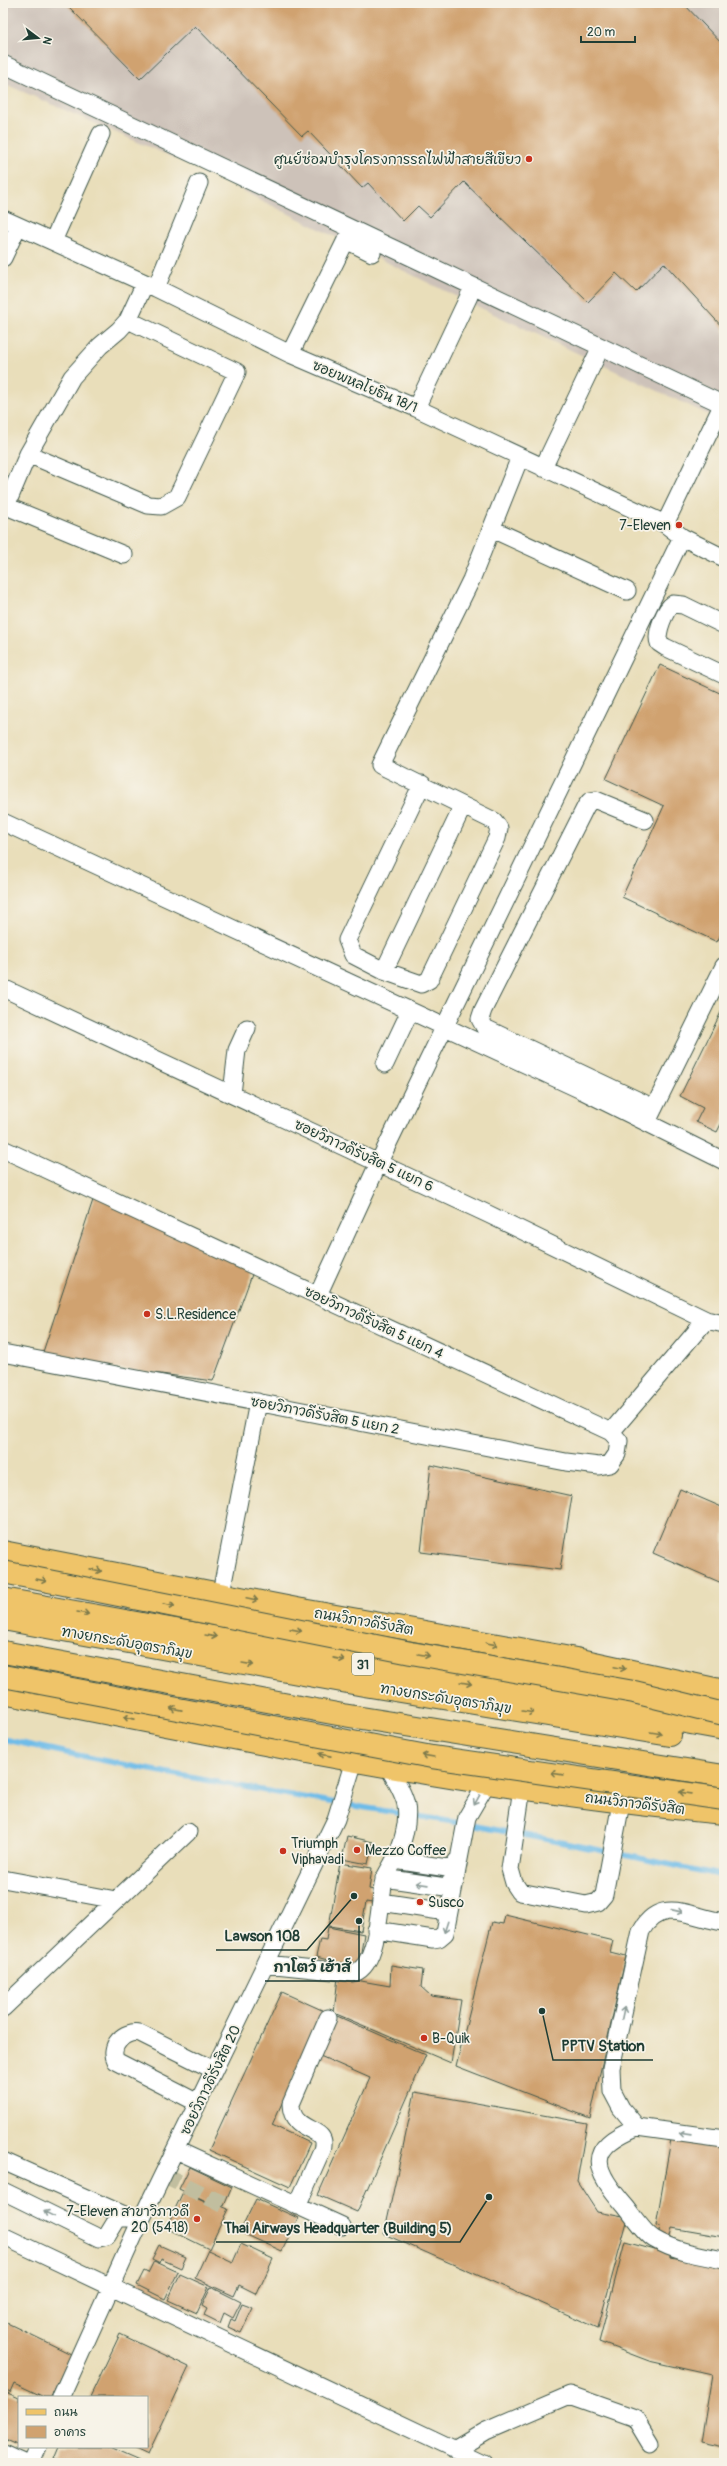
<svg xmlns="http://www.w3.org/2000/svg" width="727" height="2466" font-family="Pangolin,'Playpen Sans Thai',sans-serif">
<rect width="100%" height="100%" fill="#f7f3e8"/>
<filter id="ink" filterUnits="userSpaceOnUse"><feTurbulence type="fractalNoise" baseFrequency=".025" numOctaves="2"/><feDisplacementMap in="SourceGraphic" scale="8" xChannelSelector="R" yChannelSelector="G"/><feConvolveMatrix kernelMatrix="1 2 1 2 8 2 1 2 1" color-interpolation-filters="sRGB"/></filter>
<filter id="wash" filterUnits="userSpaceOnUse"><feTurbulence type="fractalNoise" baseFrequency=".012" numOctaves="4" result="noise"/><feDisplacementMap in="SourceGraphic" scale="16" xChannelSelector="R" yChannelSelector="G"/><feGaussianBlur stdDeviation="0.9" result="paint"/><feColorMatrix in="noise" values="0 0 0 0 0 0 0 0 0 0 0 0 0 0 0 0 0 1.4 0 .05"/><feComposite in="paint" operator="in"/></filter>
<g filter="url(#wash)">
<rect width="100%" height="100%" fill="#e9deba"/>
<!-- industrial -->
<path fill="#cdc2b9" d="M3,3H724V422L453,295L190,165L3,83Z"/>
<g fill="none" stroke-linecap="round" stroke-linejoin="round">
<!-- stream -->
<path stroke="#6ebce8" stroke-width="5.5" d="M3,1739C148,1772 295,1797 442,1820C536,1836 630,1856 724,1876"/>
</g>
<g id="blocks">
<!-- building -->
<path fill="#d0a26f" d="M65,3H683L724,46V329L664,263L636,292L616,273L588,302L464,182L430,217L418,206L403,221L368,183L362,188L308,131L302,136L195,26L140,79Z
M660,665L724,695V928L717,942L622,897L664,806L606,779Z
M724,1006V1118L717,1132L696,1122L703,1108L680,1096Z
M95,1194L254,1269L213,1381L41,1358Z
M431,1465L572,1496L560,1570L421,1552Z
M680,1489L724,1508V1584L653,1553Z
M347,1836L373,1842L368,1864L342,1859Z
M340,1863L372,1868L369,1889L374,1890L372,1903L366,1902L361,1931L329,1926Z
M505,1915L613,1941L610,1952L626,1956L590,2118L456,2066L492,1922L503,1924Z
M328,1927L364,1934L359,1964L352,1966L316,1957L320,1939L326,1940Z
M391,1965L423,1970L421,1987L431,1996L461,2000L451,2063L334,2013L338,1977L390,1986Z
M282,1992L324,2011L272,2125L310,2143L290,2187L209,2150Z
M337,2016L426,2055L357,2212L318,2195L370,2078L320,2056Z
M415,2092L587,2123L577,2181L597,2212L628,2218L598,2328L384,2234Z
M671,2139L724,2147V2237L672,2228L666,2252L672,2253L671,2258L724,2268V2447L701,2442L712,2375L649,2361L599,2342L625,2242L655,2250L660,2226L656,2225Z
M190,2167L232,2187L224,2206L215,2202L208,2203L179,2189Z
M183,2192L209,2204L214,2203L228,2209L209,2249L166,2228Z
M256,2199L298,2218L282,2251L240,2232Z
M241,2244L273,2259L257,2294L239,2285L234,2296L195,2278L208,2250L233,2262Z
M159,2245L186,2257L181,2268L161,2259L160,2263L152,2259Z
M154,2261L178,2272L165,2299L137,2285L144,2271L148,2273Z
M180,2274L209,2287L197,2313L168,2300Z
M211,2287L241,2302L233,2318L224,2313L220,2323L204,2315L207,2309L202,2306Z
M242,2304L253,2308L241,2333L228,2327L231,2319L235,2321Z
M3,2321L71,2354L51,2397H44L14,2383L10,2392L3,2388Z
M120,2334L189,2367L148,2454L133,2447H147V2397H90Z
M3,2391L19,2398V2446L3,2439Z
M59,2447H107L139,2461L138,2463H62L54,2459Z"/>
</g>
</g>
<g filter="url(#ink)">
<use href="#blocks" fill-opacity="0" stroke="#3d5548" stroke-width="1"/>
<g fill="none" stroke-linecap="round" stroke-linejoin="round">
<!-- minor-tunnel -->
<path stroke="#c1be9f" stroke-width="17" stroke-dasharray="17 8" stroke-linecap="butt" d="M163,2175L229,2207"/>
<defs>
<path id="minor" d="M3,64L724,405
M3,219L156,288L290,354L416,408L665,524L682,537L724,558
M53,241L101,134
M3,258L18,226
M156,288L199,183
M290,354L346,240L372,253
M416,408L469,296
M28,454L148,505L161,506L177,497L237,372L128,320
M543,468L597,355
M665,524L719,412
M492,529L627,591
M124,555L6,506L28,454L72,377L100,346L119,330L128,320L145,283
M724,625L683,605L673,604C665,609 655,634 659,643L665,647L724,675
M422,784L347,940L353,955L384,971L421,984L429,980L497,838L499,828L494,821L380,765L471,580L520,457
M645,820L596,800L590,801L586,806L483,1010L480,1019L485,1028L654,1108
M3,822L581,1090L724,1161
M384,971L463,806
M3,988L488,1214L706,1320L724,1324
M385,1064L410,1011
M232,1094L237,1050L247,1028
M649,1118L724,966
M3,1149L611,1432L706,1320
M318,1295L379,1162L682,537
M3,1353L566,1462L599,1466L610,1464L617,1454L619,1441L611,1432
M221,1593L258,1402
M522,1788L510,1869L514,1883L520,1892L586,1905L598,1902L604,1895L621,1803
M395,1860L447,1868L453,1866L459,1858
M384,1878L446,1887L456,1877
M3,1879L116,1900
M381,1902L440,1911L447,1907L452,1901
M724,1922C692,1918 661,1895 641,1931L611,2068L612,2091L621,2108L637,2127L724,2139
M376,1930L433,1939L439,1938L445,1933L467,1817L487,1783
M266,1964L352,1973C379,1970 379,1902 384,1880C386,1874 391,1867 394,1861C402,1846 409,1823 406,1805C404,1793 394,1778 388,1766
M3,2008L188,1832
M198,2103L116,2061C108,2046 124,2030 140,2033L214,2070
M637,2127C584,2149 593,2169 626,2207C634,2217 644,2233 654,2239C676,2252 699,2255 724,2260
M176,2150L342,2226
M3,2161L131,2218H118L107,2236L99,2238L3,2191
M297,2206L322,2150C330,2124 292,2136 291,2104L328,2018
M3,2236L483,2463
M61,2397L140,2222L336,1819L354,1761
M454,2450L486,2431L570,2395L635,2418L650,2443
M3,2454L23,2463
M31,2463L38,2447"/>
<path id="major" d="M3,1552L302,1610L576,1659L724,1691
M3,1693C242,1740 481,1790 724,1813"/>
<path id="highway" d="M3,1599L724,1729
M302,1610L353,1640
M3,1619L364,1685L670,1735
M3,1652L343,1715L724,1776
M182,1728L238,1723"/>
</defs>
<!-- minor casing -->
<use href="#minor" stroke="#3d5548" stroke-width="19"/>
<!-- major casing -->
<use href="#major" stroke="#3d5548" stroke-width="24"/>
<!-- highway casing -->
<use href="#highway" stroke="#3d5548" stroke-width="24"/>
<!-- minor -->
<use href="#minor" stroke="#fff" stroke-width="17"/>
<!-- major -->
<use href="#major" stroke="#efc469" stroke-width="22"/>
<!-- highway -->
<use href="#highway" stroke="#efc469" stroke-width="22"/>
<defs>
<path id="highway-bridge" d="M3,1572L411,1653L634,1692L724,1714
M3,1676L432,1757L724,1799"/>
</defs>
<!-- highway-bridge casing -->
<use href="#highway-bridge" stroke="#3d5548" stroke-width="24" stroke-linecap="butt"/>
<!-- highway-bridge -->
<use href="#highway-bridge" stroke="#efc469" stroke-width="22"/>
</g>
<!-- one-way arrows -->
<defs><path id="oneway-shaft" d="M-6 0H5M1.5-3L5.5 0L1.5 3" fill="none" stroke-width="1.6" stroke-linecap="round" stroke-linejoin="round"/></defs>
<g stroke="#7d7a4c">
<use href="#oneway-shaft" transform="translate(96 1570) rotate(11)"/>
<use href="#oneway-shaft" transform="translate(41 1580) rotate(11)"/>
<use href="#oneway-shaft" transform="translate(252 1599) rotate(12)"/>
<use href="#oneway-shaft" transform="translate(169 1605) rotate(11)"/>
<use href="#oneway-shaft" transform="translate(83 1613) rotate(10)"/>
<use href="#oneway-shaft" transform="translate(296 1630) rotate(11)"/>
<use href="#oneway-shaft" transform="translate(211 1636) rotate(10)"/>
<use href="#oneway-shaft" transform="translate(492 1644) rotate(10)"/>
<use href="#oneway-shaft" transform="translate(424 1655) rotate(10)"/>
<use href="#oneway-shaft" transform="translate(339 1659) rotate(11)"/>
<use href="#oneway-shaft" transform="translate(248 1664) rotate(10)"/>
<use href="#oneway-shaft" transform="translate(620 1668) rotate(12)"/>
<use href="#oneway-shaft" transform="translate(466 1683) rotate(10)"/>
<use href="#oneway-shaft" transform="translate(176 1709) rotate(-169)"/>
<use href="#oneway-shaft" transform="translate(528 1712) rotate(9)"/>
<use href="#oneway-shaft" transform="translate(129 1718) rotate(-169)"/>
<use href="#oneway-shaft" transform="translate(656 1733) rotate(9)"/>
<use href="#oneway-shaft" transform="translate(325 1755) rotate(-169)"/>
<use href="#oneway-shaft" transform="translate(428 1756) rotate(-170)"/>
<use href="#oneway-shaft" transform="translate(557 1774) rotate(-172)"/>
<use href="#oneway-shaft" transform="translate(685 1793) rotate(-172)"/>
</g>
<g stroke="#8f9e9a">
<use href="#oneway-shaft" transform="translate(477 1800) rotate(119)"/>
<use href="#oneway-shaft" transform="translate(422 1884) rotate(-172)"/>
<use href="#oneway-shaft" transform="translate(677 1911) rotate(13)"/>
<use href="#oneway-shaft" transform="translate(446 1927) rotate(108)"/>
<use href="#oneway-shaft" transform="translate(623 2013) rotate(-78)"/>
<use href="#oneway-shaft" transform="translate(685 2134) rotate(-172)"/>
<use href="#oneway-shaft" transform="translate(49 2214) rotate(-154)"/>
</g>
</g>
<!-- markers -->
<g fill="#c8321e" stroke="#f7f3e8" stroke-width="1.5">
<circle cx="529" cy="159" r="4"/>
<circle cx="679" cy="525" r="4"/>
<circle cx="147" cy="1314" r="4"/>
<circle cx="357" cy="1850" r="4"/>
<circle cx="283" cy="1851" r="4"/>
<circle cx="420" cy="1902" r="4"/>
<circle cx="424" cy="2038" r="4"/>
<circle cx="197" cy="2219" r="4"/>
</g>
<g text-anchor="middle" stroke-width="3.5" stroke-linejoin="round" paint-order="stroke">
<!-- shield labels -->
<rect fill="#f7f3e8" stroke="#60746a" stroke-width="1" x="352" y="1653" width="22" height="22" rx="3"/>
<g font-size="13" font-weight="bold" fill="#1f3d34">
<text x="363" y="1669">31</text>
</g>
<!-- poi labels -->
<g font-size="14" fill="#1f3d34" stroke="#f7f3e8" text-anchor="start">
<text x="521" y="164" text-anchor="end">ศูนย์ซ่อมบำรุงโครงการรถไฟฟ้าสายสีเขียว</text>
<text x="671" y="530" text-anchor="end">7-Eleven</text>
<text x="155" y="1319">S.L.Residence</text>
<text x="291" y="1848">Triumph<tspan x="291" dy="16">Viphavadi</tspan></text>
<text x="365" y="1855">Mezzo Coffee</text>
<text x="428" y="1907">Susco</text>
<text x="432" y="2043">B-Quik</text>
<text x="189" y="2216" text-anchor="end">7-Eleven สาขาวิภาวดี<tspan x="189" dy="16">20 (5418)</tspan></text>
</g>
<!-- street labels -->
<g font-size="14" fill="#1f3d34" stroke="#f7f3e8">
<text transform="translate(365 386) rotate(23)" y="5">ซอยพหลโยธิน 18/1</text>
<text transform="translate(364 1155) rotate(25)" y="5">ซอยวิภาวดีรังสิต 5 แยก 6</text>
<text transform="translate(374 1322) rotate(25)" y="5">ซอยวิภาวดีรังสิต 5 แยก 4</text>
<text transform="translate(325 1415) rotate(11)" y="5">ซอยวิภาวดีรังสิต 5 แยก 2</text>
<text transform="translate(364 1621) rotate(10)" y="5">ถนนวิภาวดีรังสิต</text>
<text transform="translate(127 1642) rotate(10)" y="5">ทางยกระดับอุตราภิมุข</text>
<text transform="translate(446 1698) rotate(9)" y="5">ทางยกระดับอุตราภิมุข</text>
<text transform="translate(635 1803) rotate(7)" y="5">ถนนวิภาวดีรังสิต</text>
<text transform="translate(210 2080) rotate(-64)" y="5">ซอยวิภาวดีรังสิต 20</text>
</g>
</g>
<!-- callouts -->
<path fill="none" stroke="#1f3d34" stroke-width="1.5" d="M354 1896L307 1950H216M359 1921L359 1981H265M542 2011L553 2060H653M489 2197L460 2242H216"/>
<g fill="#1f3d34" stroke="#f7f3e8" stroke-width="1.5">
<circle cx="354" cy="1896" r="4"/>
<circle cx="359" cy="1921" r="4"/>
<circle cx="542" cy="2011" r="4"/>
<circle cx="489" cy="2197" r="4"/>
</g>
<g font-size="15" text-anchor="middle" font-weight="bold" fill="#1f3d34" stroke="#f7f3e8" stroke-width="3.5" stroke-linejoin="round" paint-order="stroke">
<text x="262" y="1941">Lawson 108</text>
<text x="312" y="1972">กาโตว์ เฮ้าส์</text>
<text x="603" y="2051">PPTV Station</text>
<text x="338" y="2233">Thai Airways Headquarter (Building 5)</text>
</g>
<!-- margin -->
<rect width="727" height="2466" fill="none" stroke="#f7f3e8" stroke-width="16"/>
<!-- legend -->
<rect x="18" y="2396" width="130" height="52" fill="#f7f3e8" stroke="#a1aaa0"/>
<rect x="26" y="2409" width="20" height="6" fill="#efc469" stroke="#a1aaa0"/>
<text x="54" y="2416" font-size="12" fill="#1f3d34">ถนน</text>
<rect x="26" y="2426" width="20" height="12" fill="#d0a26f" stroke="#a1aaa0"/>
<text x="54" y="2436" font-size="12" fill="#1f3d34">อาคาร</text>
<!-- north arrow -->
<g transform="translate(38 38) rotate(106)" stroke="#f7f3e8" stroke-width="3" paint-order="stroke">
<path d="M0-3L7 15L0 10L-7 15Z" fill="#1f3d34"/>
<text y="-6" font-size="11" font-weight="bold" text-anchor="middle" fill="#1f3d34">N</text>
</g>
<!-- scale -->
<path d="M581 36v6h54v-6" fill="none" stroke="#1f3d34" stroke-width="2"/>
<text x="587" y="36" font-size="12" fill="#1f3d34" stroke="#f7f3e8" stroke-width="3" paint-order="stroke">20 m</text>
</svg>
